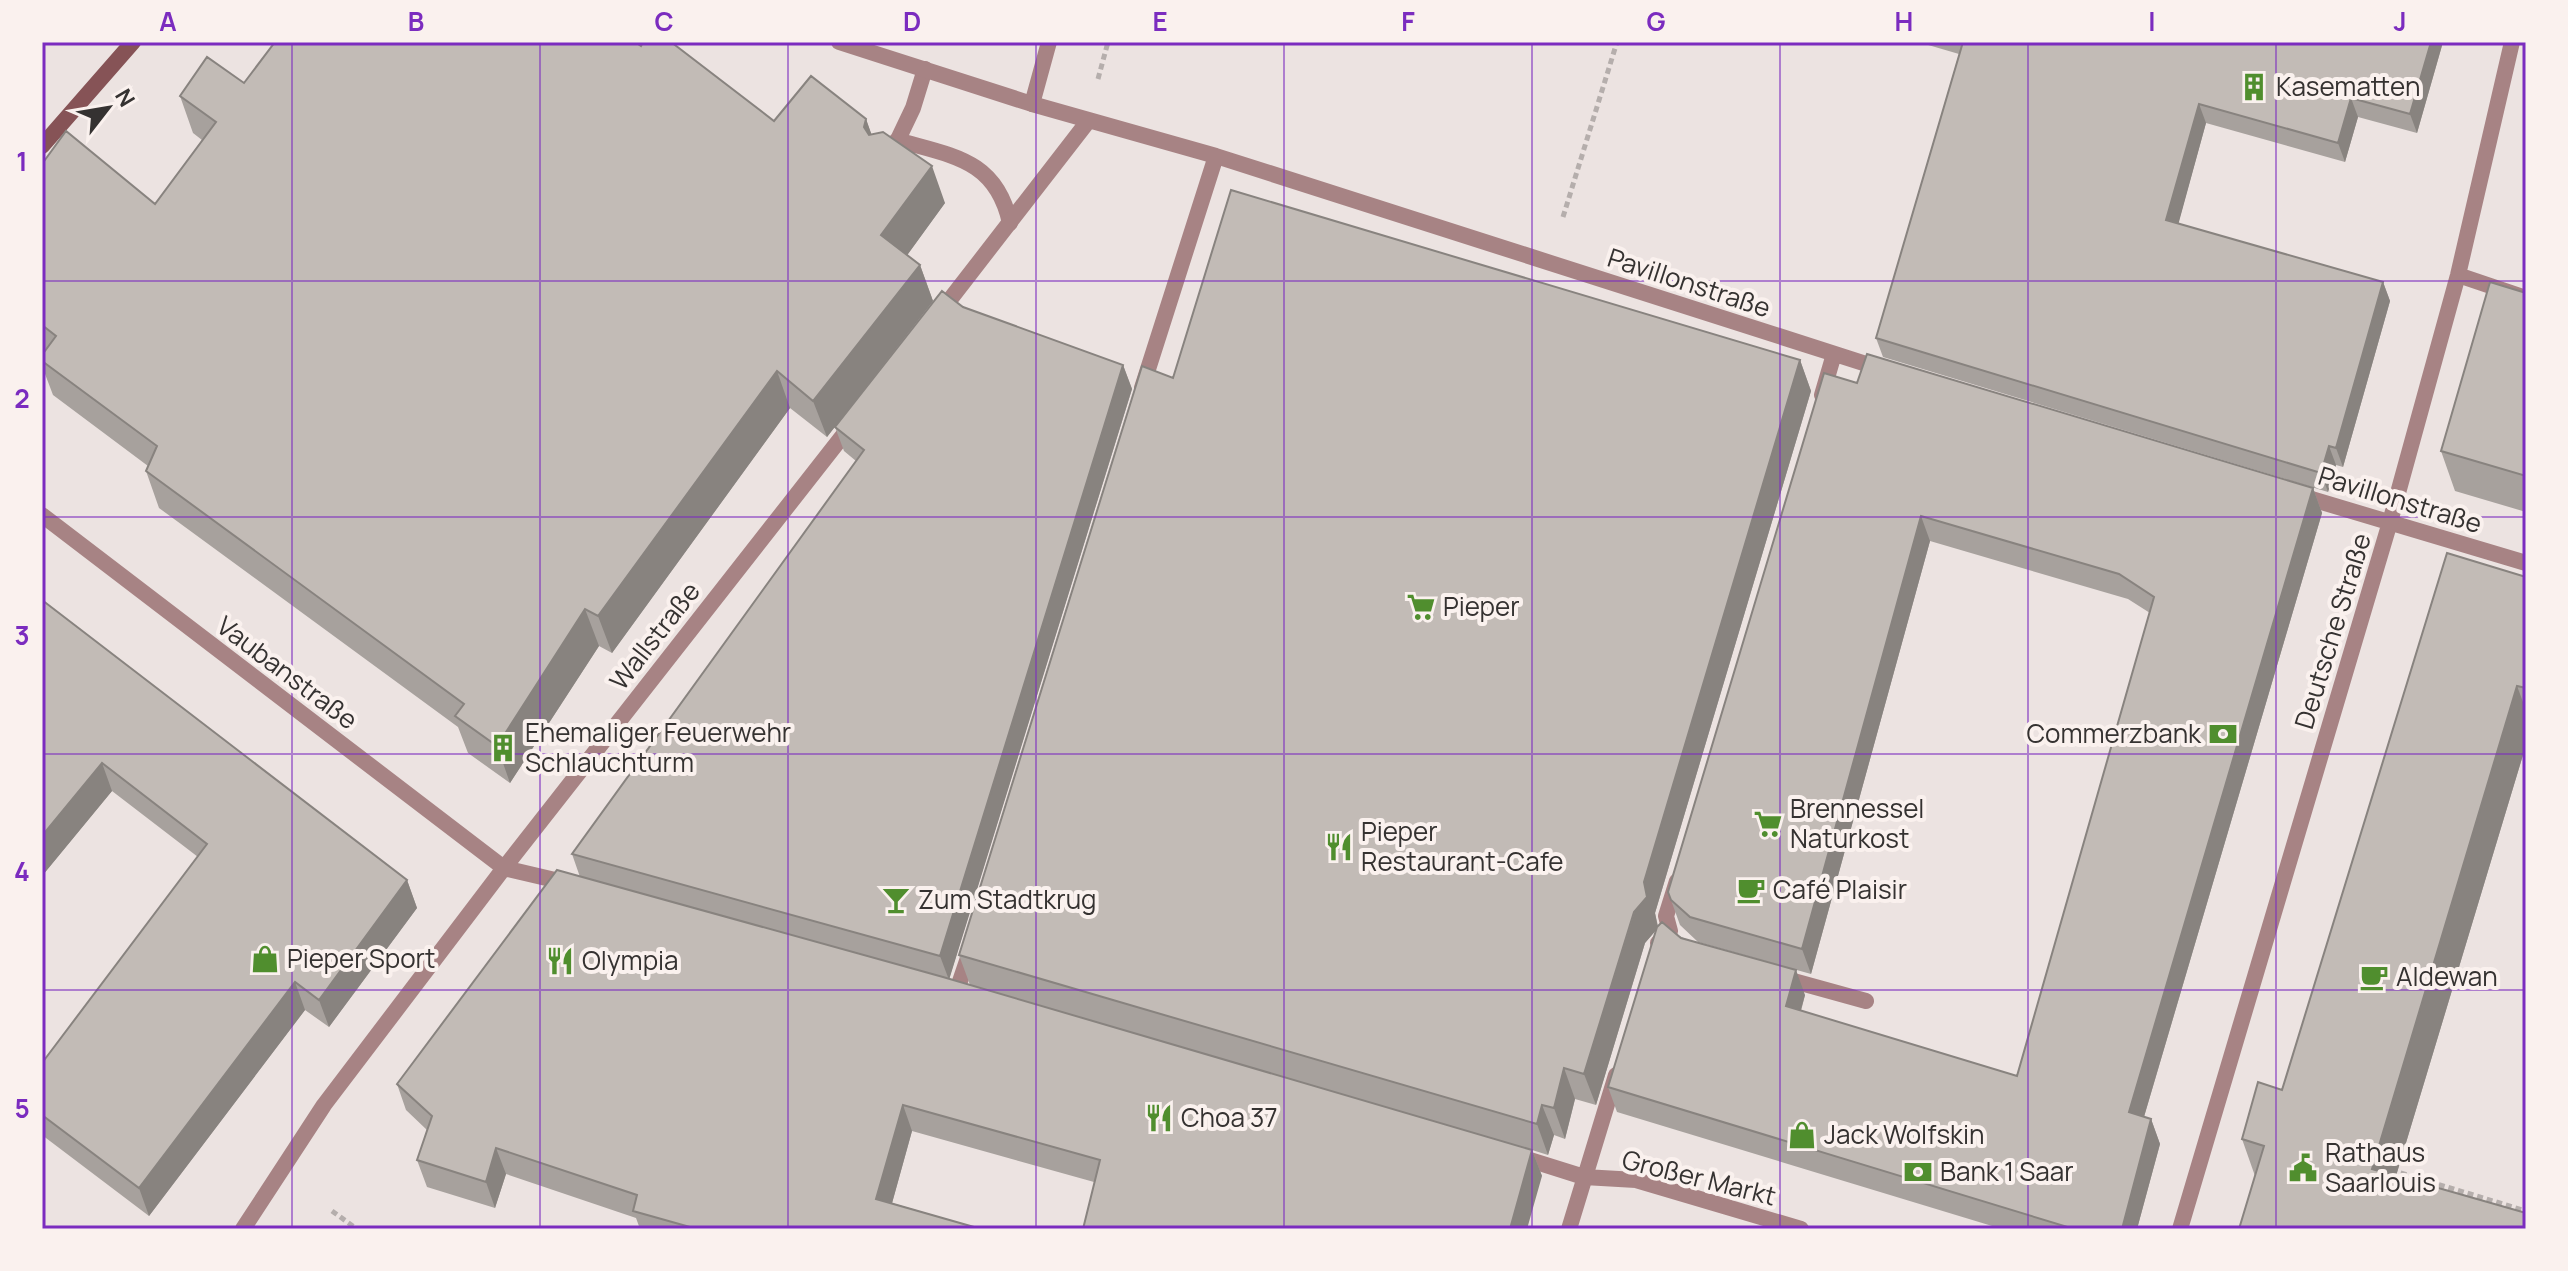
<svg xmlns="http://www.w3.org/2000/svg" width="2568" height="1271" font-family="Manrope,sans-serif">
<rect width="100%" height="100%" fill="#ece3e1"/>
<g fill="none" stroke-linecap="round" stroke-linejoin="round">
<!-- path -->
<path stroke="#b5aeac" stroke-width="5" stroke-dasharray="6 4" stroke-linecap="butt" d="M1098,79L1108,42
M1563,217L1617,42
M2391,1170L2526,1211
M332,1211L357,1229"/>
<!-- lane -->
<path stroke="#a78384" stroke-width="16" d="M1032,104L1049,42
M897,140C952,156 996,159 1010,223
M893,150L913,108L925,69
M1779,977L1866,1001"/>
<!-- street -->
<path stroke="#a78384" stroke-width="16" d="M839,42L1032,104L1216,156L1885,370
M2458,275L2526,298
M938,315L1089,120
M1142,388L1216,156
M1822,395L1834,354
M2298,495L2526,563
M42,515L504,868L572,884
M1658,943L1670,931L1666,916L1677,881
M956,993L971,949
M1517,1156L1584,1177L1636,1180L1801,1229
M243,1229L324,1105L504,868L852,424
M1569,1229L1616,1075
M2180,1229L2390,522L2458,275L2512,42"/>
<!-- secondary -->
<path stroke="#865356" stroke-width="16" d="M42,146L133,42"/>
</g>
<!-- wall -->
<path fill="#a7a19d" d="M1918,42H2443L2417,133L2358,117L2345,162L2206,123L2178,224L2383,282L2390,301L2343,467L2336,465L2328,492L1883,357L1876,338L1959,54Z
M641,46L774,121L866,119L871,134L945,203L907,255L920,265L933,301L827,437L790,408L612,653L599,646L510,783L468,753L458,727L159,508L146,471L148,466L53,395L42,366V355L43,353L42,352V164L155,204L202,140L193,133L180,96L244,83Z
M2526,293V512L2455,491L2441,451Z
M963,307L1123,365L1132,389L949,979L970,985L959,955L1173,378L1800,360L1811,391L1655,913L1658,926L1805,995L1801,1011L2017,1076L2150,613L2128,599L1930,541L1811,974L1698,942L1680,925L1671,900L1857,383L2313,488L2322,513L2144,1117L2151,1119L2160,1144L2137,1229H2002L1617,1112L1608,1087L1656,930L1645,943L1596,1105L1575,1099L1565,1139L1554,1135L1548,1155L1532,1150L1542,1176L1094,1182L912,1131L892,1203L981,1229H640L636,1218L506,1174L495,1208L427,1187L417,1160L427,1130L406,1110L397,1084L580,877L572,854L856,461L844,451L835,427Z
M2526,577V745L2396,1176H2255L2242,1139L2282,1090Z
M42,600L407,880L417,908L329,1027L305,1010L149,1216L42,1135V1063L198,857L112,791L42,876Z"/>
<!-- shaded-wall -->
<path fill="#88837f" d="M2431,42H2443L2417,133L2410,114Z
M2351,98L2358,117L2345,162L2338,143Z
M2199,104L2206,123L2174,240L2166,220Z
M866,119L879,155L864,127Z
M932,166L945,203L895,272L881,235Z
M920,265L933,301L827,437L813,401Z
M2383,282L2390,301L2343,467L2336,448Z
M1800,360L1811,391L1655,913L1658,928L1645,943L1596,1105L1584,1074L1644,882Z
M1123,365L1132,389L949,980L940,956Z
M777,371L790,408L612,653L598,616Z
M2329,446L2336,465L2328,492L2321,473Z
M2313,488L2322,513L2138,1137L2129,1112Z
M1921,516L1930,541L1811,974L1802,949Z
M585,609L599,646L510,783L497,746Z
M2517,686L2526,710V745L2386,1209L2372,1169Z
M102,763L112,791L42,876V836Z
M407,880L417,908L329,1027L319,1000Z
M1796,970L1805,995L1795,1031L1786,1006Z
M295,982L305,1010L149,1216L139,1188Z
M1564,1068L1575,1099L1565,1139L1554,1108Z
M903,1105L912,1131L886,1225L876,1199Z
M1542,1105L1554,1135L1548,1155L1537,1124Z
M2151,1119L2160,1144L2137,1229H2122Z
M496,1148L506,1174L495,1208L486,1182Z
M1532,1150L1542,1176L1527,1229H1510Z"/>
<!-- building -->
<path fill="#c2bbb6" stroke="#88837f" stroke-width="2" d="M275,42H635L641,46L643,42H671L774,121L811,76L866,119L864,127L869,135L883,132L932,166L881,235L920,265L813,401L777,371L598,616L585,609L497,746L455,716L464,704L146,471L157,446L42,361V355L56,336L42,325V164L66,131L155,204L216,122L180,96L207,57L244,83Z
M1963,42H2431L2410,114L2351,98L2338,143L2199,104L2166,220L2383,282L2336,448L2329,446L2321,473L1876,338Z
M1231,190L1800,360L1644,882L1647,897L1634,912L1584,1074L1564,1068L1554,1108L1542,1105L1537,1124L959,955L1142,366L1173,378Z
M2490,282L2526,293V476L2441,451Z
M942,291L963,307L1123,365L940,956L572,854L864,450L835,427Z
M1867,354L2313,488L2129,1112L2151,1119L2122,1229H2074L1608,1087L1657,927L1662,922L1681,938L1796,970L1786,1006L2017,1076L2154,597L2119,574L1921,516L1802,949L1690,917L1671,900L1668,892L1824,373L1857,383Z
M2447,553L2526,577V688L2517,686L2372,1169L2526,1213V1229H2239L2264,1146L2242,1139L2258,1082L2282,1090Z
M42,600L407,880L319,1000L295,982L139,1188L42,1115V1063L207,844L102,763L42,836Z
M557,870L943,977L1532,1150L1510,1229H1083L1100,1160L903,1105L876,1199L981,1229H697L633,1211L637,1195L496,1148L486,1182L417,1160L432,1116L397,1084Z"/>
<!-- grid -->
<path fill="none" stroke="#7b2cbf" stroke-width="2" stroke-opacity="0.55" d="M292,42V1229M540,42V1229M788,42V1229M1036,42V1229M1284,42V1229M1532,42V1229M1780,42V1229M2028,42V1229M2276,42V1229M42,281H2526M42,517H2526M42,754H2526M42,990H2526"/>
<!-- icons -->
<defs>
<symbol id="building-bare" viewBox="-9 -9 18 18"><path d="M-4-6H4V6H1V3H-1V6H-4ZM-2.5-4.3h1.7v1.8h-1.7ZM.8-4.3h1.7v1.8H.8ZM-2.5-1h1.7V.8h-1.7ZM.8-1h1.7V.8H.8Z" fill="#508e2e" stroke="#faf1ee" stroke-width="2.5" paint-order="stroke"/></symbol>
<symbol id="supermarket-bare" viewBox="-9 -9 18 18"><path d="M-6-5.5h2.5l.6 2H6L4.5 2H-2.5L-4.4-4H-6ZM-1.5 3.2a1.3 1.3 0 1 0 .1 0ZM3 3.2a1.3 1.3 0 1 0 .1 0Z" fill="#508e2e" stroke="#faf1ee" stroke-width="2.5" paint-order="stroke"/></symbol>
<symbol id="bank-bare" viewBox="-9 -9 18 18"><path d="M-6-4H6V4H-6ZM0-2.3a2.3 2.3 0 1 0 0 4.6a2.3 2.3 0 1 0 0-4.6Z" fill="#508e2e" stroke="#faf1ee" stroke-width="2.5" paint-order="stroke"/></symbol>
<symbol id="restaurant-bare" viewBox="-9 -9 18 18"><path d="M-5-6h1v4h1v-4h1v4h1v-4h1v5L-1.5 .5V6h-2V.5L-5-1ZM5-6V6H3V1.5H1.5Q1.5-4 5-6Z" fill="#508e2e" stroke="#faf1ee" stroke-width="2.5" paint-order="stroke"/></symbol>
<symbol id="cafe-bare" viewBox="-9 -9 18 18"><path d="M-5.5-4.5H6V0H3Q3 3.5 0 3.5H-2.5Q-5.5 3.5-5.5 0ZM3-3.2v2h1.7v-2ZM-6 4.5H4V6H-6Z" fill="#508e2e" stroke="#faf1ee" stroke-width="2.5" paint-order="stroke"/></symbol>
<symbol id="bar-bare" viewBox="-9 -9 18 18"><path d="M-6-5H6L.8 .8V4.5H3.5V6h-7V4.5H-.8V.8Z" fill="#508e2e" stroke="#faf1ee" stroke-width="2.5" paint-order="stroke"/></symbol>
<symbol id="shop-bare" viewBox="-9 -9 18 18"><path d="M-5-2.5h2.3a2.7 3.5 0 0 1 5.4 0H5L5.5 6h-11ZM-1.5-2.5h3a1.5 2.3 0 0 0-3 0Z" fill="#508e2e" stroke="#faf1ee" stroke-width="2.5" paint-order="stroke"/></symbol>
<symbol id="civic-bare" viewBox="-9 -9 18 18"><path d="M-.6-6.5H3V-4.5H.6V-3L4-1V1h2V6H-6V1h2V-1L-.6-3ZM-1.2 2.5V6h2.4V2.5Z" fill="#508e2e" stroke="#faf1ee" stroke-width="2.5" paint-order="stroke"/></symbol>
</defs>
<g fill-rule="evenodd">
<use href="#building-bare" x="2234" y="67" width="40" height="40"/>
<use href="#supermarket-bare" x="1401" y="587" width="40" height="40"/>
<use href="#bank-bare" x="2203" y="714" width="40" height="40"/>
<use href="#building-bare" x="483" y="728" width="40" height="40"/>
<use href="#supermarket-bare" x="1748" y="804" width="40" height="40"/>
<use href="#restaurant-bare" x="1319" y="827" width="40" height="40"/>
<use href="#cafe-bare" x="1731" y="870" width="40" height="40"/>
<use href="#bar-bare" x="876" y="880" width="40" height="40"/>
<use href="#shop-bare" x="245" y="939" width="40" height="40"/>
<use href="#restaurant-bare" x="540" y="941" width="40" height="40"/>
<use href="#cafe-bare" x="2354" y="957" width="40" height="40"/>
<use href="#restaurant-bare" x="1139" y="1098" width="40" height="40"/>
<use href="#shop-bare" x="1782" y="1115" width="40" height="40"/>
<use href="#civic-bare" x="2283" y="1148" width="40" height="40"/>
<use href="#bank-bare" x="1898" y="1152" width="40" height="40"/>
</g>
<g text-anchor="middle" stroke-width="8" stroke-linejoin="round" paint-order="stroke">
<!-- poi labels -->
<g font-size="26" fill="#353231" stroke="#faf1ee" text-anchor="start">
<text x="2276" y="96">Kasematten</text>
<text x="1443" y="616">Pieper</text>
<text x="525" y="742">Ehemaliger Feuerwehr<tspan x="525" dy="30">Schlauchturm</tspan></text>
<text x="2201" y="743" text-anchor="end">Commerzbank</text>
<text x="1790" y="818">Brennessel<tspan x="1790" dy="30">Naturkost</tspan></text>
<text x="1361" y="841">Pieper<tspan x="1361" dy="30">Restaurant-Cafe</tspan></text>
<text x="1773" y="899">Café Plaisir</text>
<text x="918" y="909">Zum Stadtkrug</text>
<text x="287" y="968">Pieper Sport</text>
<text x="582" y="970">Olympia</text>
<text x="2396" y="986">Aldewan</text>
<text x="1181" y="1127">Choa 37</text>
<text x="1824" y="1144">Jack Wolfskin</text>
<text x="2325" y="1162">Rathaus<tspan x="2325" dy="30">Saarlouis</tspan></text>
<text x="1940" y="1181">Bank 1 Saar</text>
</g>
<!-- street labels -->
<g font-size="26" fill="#353231" stroke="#faf1ee">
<text transform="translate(1689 283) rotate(18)" y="9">Pavillonstraße</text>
<text transform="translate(2400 500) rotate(17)" y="9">Pavillonstraße</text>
<text transform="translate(2333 631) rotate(-73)" y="9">Deutsche Straße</text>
<text transform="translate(655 636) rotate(-52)" y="9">Wallstraße</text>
<text transform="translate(287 673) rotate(37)" y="9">Vaubanstraße</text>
<text transform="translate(1699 1178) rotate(14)" y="9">Großer Markt</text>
</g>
</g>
<!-- border -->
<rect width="2568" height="1271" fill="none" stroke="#faf1ee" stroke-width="88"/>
<!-- north arrow -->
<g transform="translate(108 108) rotate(59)" stroke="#faf1ee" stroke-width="6" paint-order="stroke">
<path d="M0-6L14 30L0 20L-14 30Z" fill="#353231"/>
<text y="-12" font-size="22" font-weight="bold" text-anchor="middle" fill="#353231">N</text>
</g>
<rect x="44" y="44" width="2480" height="1183" fill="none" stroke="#7b2cbf" stroke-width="3"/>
<g font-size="26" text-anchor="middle" font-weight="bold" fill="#7b2cbf">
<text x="168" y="31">A</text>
<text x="416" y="31">B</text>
<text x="664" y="31">C</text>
<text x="912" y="31">D</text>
<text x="1160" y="31">E</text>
<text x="1408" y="31">F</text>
<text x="1656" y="31">G</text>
<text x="1904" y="31">H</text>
<text x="2152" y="31">I</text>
<text x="2400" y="31">J</text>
<text x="22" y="171">1</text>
<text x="22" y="408">2</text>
<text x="22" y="645">3</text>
<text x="22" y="881">4</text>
<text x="22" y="1118">5</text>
</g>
</svg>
